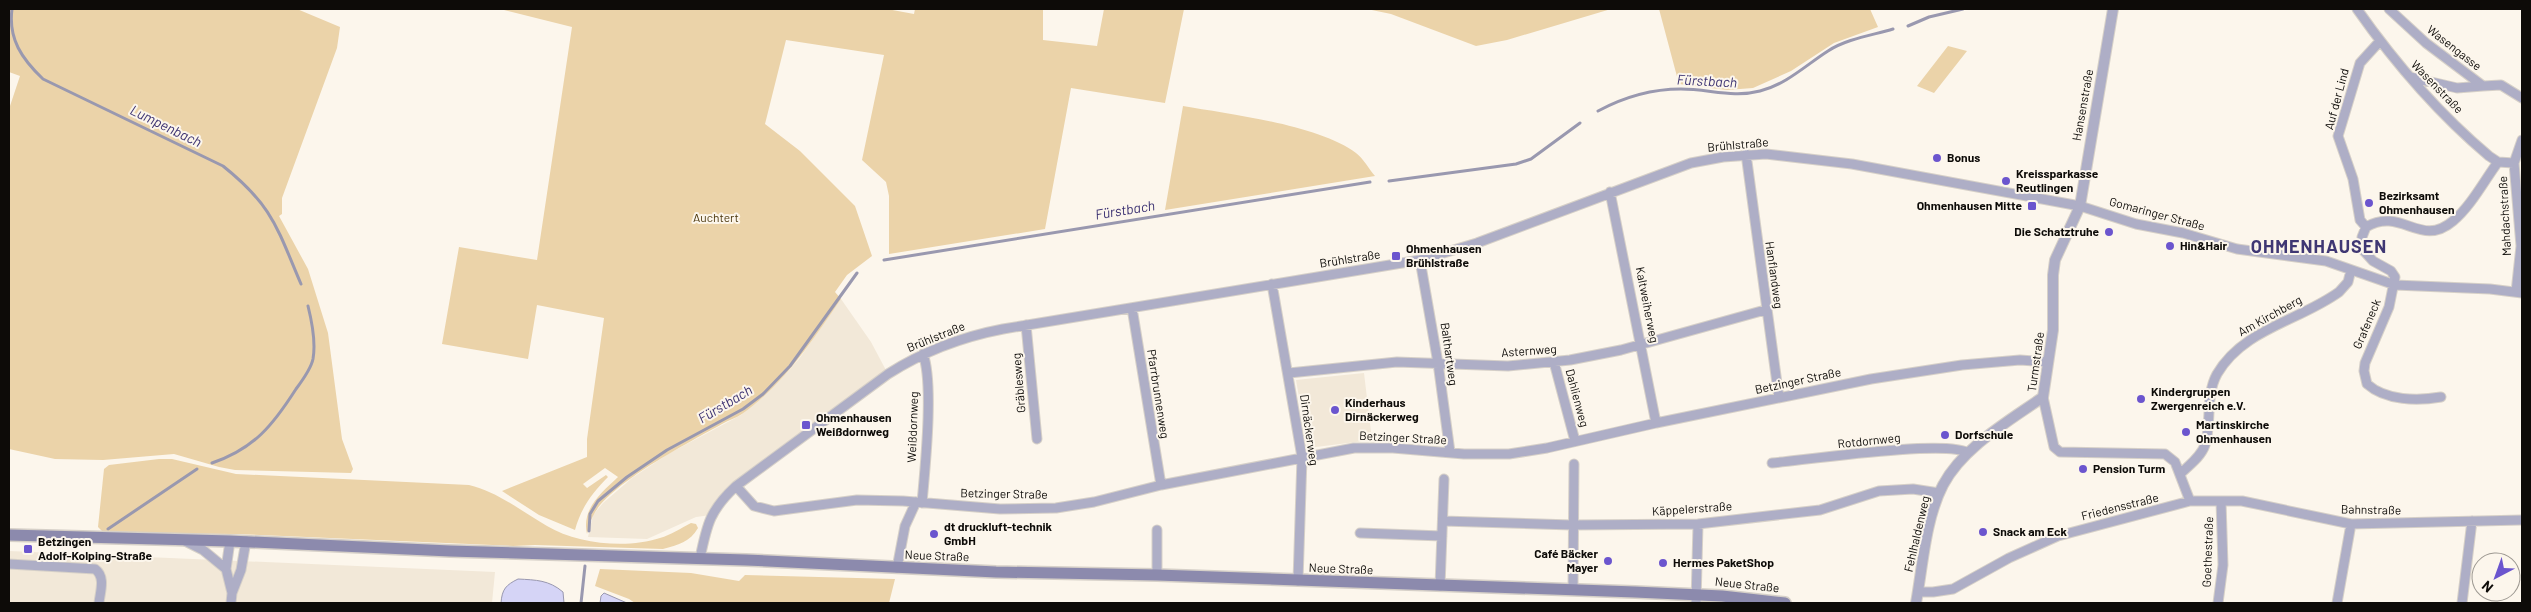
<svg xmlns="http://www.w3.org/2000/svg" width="2531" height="612" font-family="Barlow,sans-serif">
<rect width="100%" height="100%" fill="#fcf6ec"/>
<!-- built -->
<path fill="#f2e8d8" d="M841,299L871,342L888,374L776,454L711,515L696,517L647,539L588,537L593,515L603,503L632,478L668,454L741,415L772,388L799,359Z
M1364,373L1372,440L1308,448L1296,380Z
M9,551L495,572L492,603H9Z"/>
<!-- green -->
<path fill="#ebd3a9" d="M9,9H297L340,27L337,48L282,198V214L279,216L308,269L328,333L342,439L353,469L351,473L235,470L219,467L174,454L103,460L55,459L9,449V109L20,76L9,72Z
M500,9H887L914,14L915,9H1043V40L1097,46L1104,9H1184L1165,103L1071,88L1045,229L889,254V196L886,182L862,160L884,55L786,40L765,124L800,151L855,206L872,256L847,275L835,292L841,299C812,341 784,384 742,414C736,418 729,420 722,424C690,442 608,484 593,516C590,521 589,528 587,534C581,509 602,492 618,477L605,468L583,484L587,488L606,475L608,477C592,493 581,508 575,530L539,515L502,491L587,457V439L604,318L537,305L528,359L442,344L459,247L537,260L572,27Z
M1367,9H1611L1507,40L1476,46L1391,14Z
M1659,9H1870L1878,27L1834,43L1791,71L1753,88L1727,90L1679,84Z
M1948,46L1967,51L1934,93L1917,86Z
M1183,106C1229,114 1319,125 1356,153C1363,158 1369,169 1375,176L1165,210Z
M159,459H172L236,474L469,485C498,492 521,511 547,526C577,544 627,549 660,538C671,535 681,528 691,523L696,524L698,528C690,542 678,545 663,549L535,545L513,546L237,534L104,533L98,527L104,469L109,465Z
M600,569L691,573L739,581L745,575L895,579L889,603H635L629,599L595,586Z"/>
<!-- water -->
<path fill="#d5d4f6" stroke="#9998af" d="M518,579C536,580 549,580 563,592L564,603H501C502,589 506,585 518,579Z
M604,593L627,603H600L601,596Z"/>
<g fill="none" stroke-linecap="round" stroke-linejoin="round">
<!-- stream -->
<path stroke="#9998af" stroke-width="3" d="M12,9C8,39 22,59 43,79L223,166C273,206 277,228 301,284
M1908,26L1929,17L1963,9
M1598,111C1624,97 1652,89 1681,89C1709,89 1733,98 1760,91C1787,84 1806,65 1828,51C1846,39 1873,35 1893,29
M1389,181L1516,164L1531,159L1580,123
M884,260L1370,182
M212,463C254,449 273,425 296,389C302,381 311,369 313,359C316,342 312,322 308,306
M108,529L197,469
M589,531L590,514L598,501L627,477L667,450L743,409L763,394L790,366L857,273
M581,603L585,566"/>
<defs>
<path id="minor" d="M2357,9C2395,63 2438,113 2489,156L2498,162L2514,163
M2389,9L2426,43L2483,86L2501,85L2522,98
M2410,77L2457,88L2483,86
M1746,154L1779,398
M1610,192L1656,423
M2366,227L2360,220L2353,179L2338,136L2360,63L2380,41
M1420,260L1438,363L1450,452
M1272,284L1302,457L1298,581
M2516,292L2521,246L2514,163L2522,140
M1132,308L1161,485
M1026,325L1037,439
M1554,362L1575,441
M1289,373L1397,362L1508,366L1570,360L1621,350L1765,310
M2043,397L2054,447L2060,452L2165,454L2175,462L2190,501
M2441,397C2418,401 2386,401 2367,384L2364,371L2365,363L2389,307L2395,277L2391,271L2373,261L2363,250L2362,237L2366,227C2402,206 2420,249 2453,221C2471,206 2484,181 2498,162
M1772,463C1805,460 1948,439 1968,453
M2180,474C2188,466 2201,457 2205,445C2212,423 2205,396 2217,374C2243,329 2299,321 2339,292L2348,282L2351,270
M736,486L754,506L774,511L857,500L903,501L1000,509L1056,508L1094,502L1161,485L1354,448H1393L1464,454H1509L1547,448L1656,423L1871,379L1962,365L2020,360L2048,362
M922,503C925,468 934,384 923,354
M1443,521L1572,525L1698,524L1820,510L1879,491L1913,489L1939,493
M1360,533L1442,536
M185,541L203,550L226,569
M230,541L226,569L232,593
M700,558C707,524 710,510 736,486L888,374C924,351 961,337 1003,329L1420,260L1477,243L1691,163L1723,157L1766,154L1852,164L2080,206L2136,224L2183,233L2237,249L2326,261L2395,285L2490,289L2522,293
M9,564L95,569C106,577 100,592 99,603
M897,568L905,526L916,502
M1157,575V530
M1440,586L1444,479
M1573,590L1574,464
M1918,592H1933L1953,589L2009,558L2058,536L2190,501H2242L2351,524L2522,520
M231,603L232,593L241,570L246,541
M1696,603L1698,524
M2218,603L2223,565L2221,501
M2337,603L2351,524
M2462,603L2472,521"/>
<path id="tertiary" d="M1916,603C1923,565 1925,520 1943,485C1963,447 2009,421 2043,397L2053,330V275L2055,260L2080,206L2113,9"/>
<path id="secondary" d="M9,535L230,541L450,551L746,560L996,572L1157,575L1635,592L1722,596L1785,603"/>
</defs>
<!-- minor casing -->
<use href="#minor" stroke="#d6d0c8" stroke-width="11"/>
<!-- tertiary casing -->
<use href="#tertiary" stroke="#d6d0c8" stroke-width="12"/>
<!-- secondary casing -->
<use href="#secondary" stroke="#d6d0c8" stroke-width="14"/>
<!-- minor -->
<use href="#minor" stroke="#aeaec6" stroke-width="9"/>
<!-- tertiary -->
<use href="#tertiary" stroke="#aeaec6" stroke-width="10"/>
<!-- secondary -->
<use href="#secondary" stroke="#8c8aad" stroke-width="11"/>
</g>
<!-- markers -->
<g fill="#6b55ce" stroke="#fcf6ec" stroke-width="2">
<circle cx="1937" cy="158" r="5"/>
<circle cx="2006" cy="181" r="5"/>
<circle cx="2369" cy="203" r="5"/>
<rect x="2027" y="201" width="10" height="10" rx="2.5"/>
<circle cx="2109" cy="232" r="5"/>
<circle cx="2170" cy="246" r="5"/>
<rect x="1391" y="251" width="10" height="10" rx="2.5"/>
<circle cx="2141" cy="399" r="5"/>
<circle cx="1335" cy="410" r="5"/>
<rect x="801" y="420" width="10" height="10" rx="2.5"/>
<circle cx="2186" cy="432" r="5"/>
<circle cx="1945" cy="435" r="5"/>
<circle cx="2083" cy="469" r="5"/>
<circle cx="1983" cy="532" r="5"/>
<circle cx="934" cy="534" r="5"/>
<rect x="23" y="544" width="10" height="10" rx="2.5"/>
<circle cx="1608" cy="561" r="5"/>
<circle cx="1663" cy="563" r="5"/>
</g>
<g text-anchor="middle" stroke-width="4" stroke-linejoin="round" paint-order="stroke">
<!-- street labels -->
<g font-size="12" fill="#0d0b08" stroke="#fcf6ec">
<text transform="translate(2454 48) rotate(38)" y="4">Wasengasse</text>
<text transform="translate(2437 87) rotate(46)" y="4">Wasenstraße</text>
<text transform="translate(2337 99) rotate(-75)" y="4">Auf der Lind</text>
<text transform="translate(2083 105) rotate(-80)" y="4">Hansenstraße</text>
<text transform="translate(1738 145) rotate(-5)" y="4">Brühlstraße</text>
<text transform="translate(2157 214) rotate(15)" y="4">Gomaringer Straße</text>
<text transform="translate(2505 216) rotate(-93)" y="4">Mahdachstraße</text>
<text transform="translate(1350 259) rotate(-9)" y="4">Brühlstraße</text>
<text transform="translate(1774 275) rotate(82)" y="4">Hanflandweg</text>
<text transform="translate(1647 305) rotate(79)" y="4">Kaltweiherweg</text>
<text transform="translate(2270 316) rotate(-29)" y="4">Am Kirchberg</text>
<text transform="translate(2367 324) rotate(-67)" y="4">Grafeneck</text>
<text transform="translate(936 337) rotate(-22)" y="4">Brühlstraße</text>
<text transform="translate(1529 351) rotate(-4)" y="4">Asternweg</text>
<text transform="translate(1449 354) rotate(82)" y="4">Balthartweg</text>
<text transform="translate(2036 362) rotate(-82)" y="4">Turmstraße</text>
<text transform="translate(1798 381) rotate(-12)" y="4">Betzinger Straße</text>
<text transform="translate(1019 383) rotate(-95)" y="4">Gräblesweg</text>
<text transform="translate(1158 394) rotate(81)" y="4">Pfarrbrunnenweg</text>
<text transform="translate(1577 398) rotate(75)" y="4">Dahlienweg</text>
<text transform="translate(913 427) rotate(-88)" y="4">Weißdornweg</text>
<text transform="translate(1309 430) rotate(82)" y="4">Dirnäckerweg</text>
<text transform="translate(1403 438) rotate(3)" y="4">Betzinger Straße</text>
<text transform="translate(1869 441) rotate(-6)" y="4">Rotdornweg</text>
<text transform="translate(1004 494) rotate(1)" y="4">Betzinger Straße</text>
<text transform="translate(2120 507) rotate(-14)" y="4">Friedensstraße</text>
<text transform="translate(1692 509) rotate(-4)" y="4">Käppelerstraße</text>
<text transform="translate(2371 510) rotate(1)" y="4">Bahnstraße</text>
<text transform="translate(1917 534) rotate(-77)" y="4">Fehlhaldenweg</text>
<text transform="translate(2208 552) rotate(-88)" y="4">Goethestraße</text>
<text transform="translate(937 556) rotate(2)" y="4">Neue Straße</text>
<text transform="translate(1341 569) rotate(2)" y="4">Neue Straße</text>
<text transform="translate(1747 585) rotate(6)" y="4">Neue Straße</text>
</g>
<!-- poi labels -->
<g font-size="12" font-weight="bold" fill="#0d0b08" stroke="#fcf6ec" text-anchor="start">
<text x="1947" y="162">Bonus</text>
<text x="2016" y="178">Kreissparkasse<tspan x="2016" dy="14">Reutlingen</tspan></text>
<text x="2379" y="200">Bezirksamt<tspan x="2379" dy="14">Ohmenhausen</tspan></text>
<text x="2022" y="210" text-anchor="end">Ohmenhausen Mitte</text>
<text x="2099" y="236" text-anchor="end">Die Schatztruhe</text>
<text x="2180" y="250">Hin&amp;Hair</text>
<text x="1406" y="253">Ohmenhausen<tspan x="1406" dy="14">Brühlstraße</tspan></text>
<text x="2151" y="396">Kindergruppen<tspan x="2151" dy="14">Zwergenreich e.V.</tspan></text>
<text x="1345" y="407">Kinderhaus<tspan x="1345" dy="14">Dirnäckerweg</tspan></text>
<text x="816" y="422">Ohmenhausen<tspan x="816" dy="14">Weißdornweg</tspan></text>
<text x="2196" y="429">Martinskirche<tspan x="2196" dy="14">Ohmenhausen</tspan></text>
<text x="1955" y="439">Dorfschule</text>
<text x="2093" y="473">Pension Turm</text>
<text x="944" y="531">dt druckluft-technik<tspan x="944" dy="14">GmbH</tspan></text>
<text x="1993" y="536">Snack am Eck</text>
<text x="38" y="546">Betzingen<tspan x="38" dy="14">Adolf-Kolping-Straße</tspan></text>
<text x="1598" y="558" text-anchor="end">Café Bäcker<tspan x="1598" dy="14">Mayer</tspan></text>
<text x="1673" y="567">Hermes PaketShop</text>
</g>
<!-- park labels -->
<g font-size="12" fill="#4c380e" stroke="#fcf6ec">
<text x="716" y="222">Auchtert</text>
</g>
<!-- water labels -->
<g font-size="14" font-style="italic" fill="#3c3272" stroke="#fcf6ec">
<text transform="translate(1707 81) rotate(3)" y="5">Fürstbach</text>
<text transform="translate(166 126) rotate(26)" y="5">Lumpenbach</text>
<text transform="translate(1125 210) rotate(-9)" y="5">Fürstbach</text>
<text transform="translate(725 404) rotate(-31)" y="5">Fürstbach</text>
</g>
<!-- district labels -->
<g font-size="18" font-weight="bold" letter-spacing="1" fill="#3f3773" stroke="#fcf6ec">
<text x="2319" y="253">OHMENHAUSEN</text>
</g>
</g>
<!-- border -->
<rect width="2531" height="612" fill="none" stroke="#0d0b08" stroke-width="20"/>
<!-- north arrow -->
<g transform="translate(2496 577) rotate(221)"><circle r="24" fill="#fcf6ec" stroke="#9c9891"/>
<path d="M0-4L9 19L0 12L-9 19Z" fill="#6b55ce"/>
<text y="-8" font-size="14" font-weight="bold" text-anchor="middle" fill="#0d0b08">N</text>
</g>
</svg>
